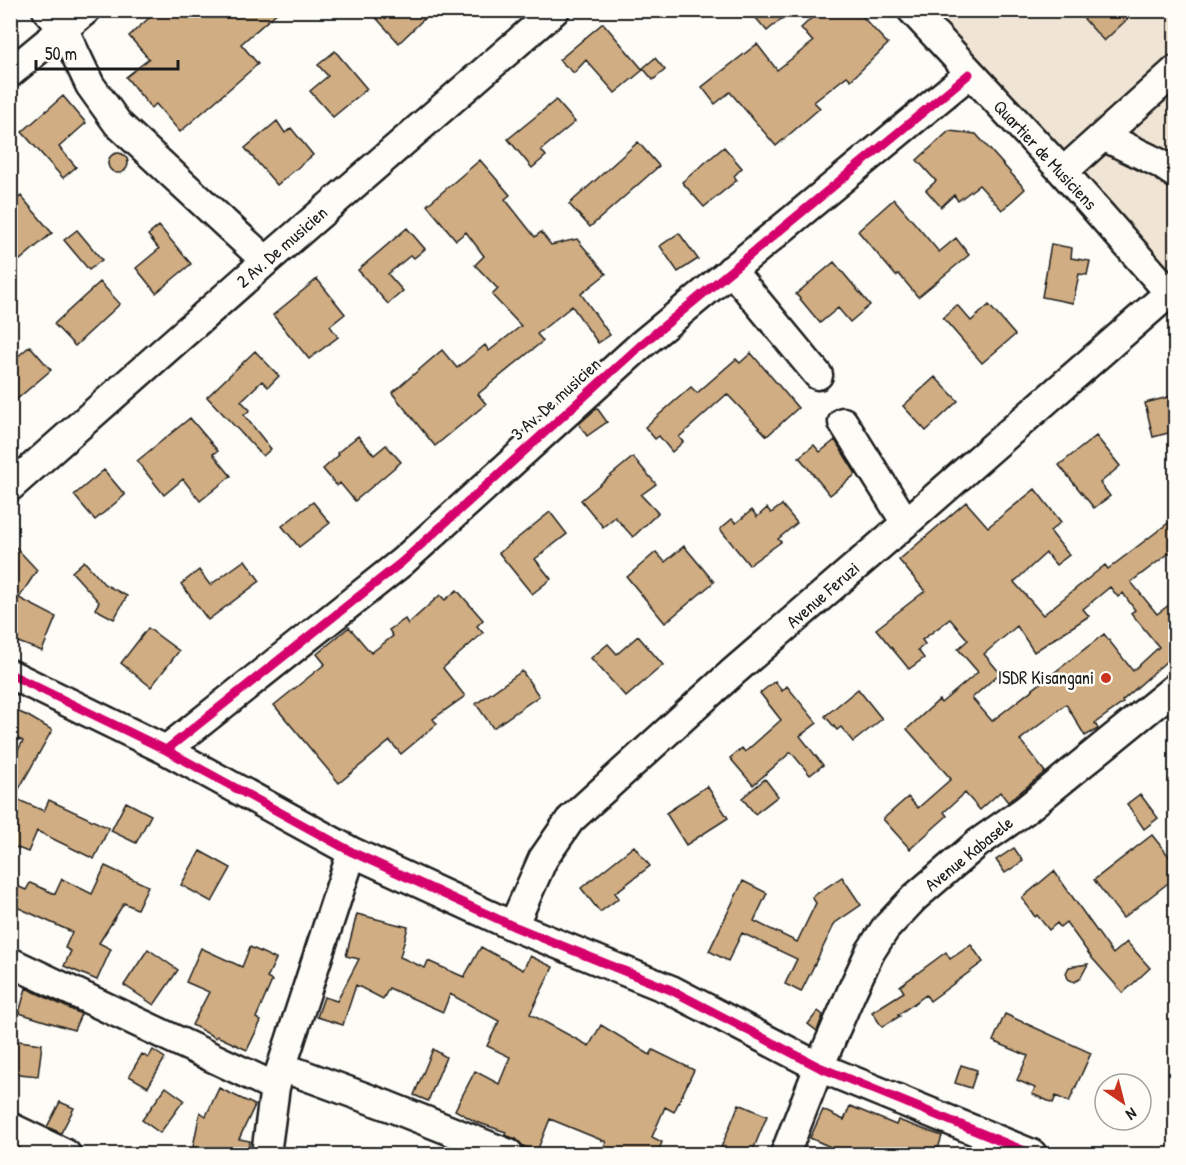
<svg xmlns="http://www.w3.org/2000/svg" width="1186" height="1165" font-family="'Patrick Hand',sans-serif">
<rect width="100%" height="100%" fill="#fdfcf7"/>
<filter id="ink" filterUnits="userSpaceOnUse"><feTurbulence type="fractalNoise" baseFrequency=".0167" numOctaves="2"/><feDisplacementMap in="SourceGraphic" scale="12" xChannelSelector="R" yChannelSelector="G"/><feConvolveMatrix kernelMatrix="1 2 1 2 8 2 1 2 1" color-interpolation-filters="sRGB"/></filter>
<g filter="url(#ink)">
<!-- built -->
<path fill="#f0e4d4" d="M935,11H1175V278L969,49Z"/>
<!-- building -->
<path fill="#d0ad82" stroke="#1c1c1c" stroke-width="1.5" fill-rule="evenodd" d="M158,10H280L241,44L258,64L180,132L156,104L151,108L126,77L149,59L129,36Z
M369,10H433L399,43Z
M749,10H792L767,31Z
M820,10H856L888,44L851,80L847,76L814,102L820,108L776,146L730,92L715,104L702,87L757,44L777,70L813,42L801,28Z
M1076,10H1137L1104,41Z
M603,23L643,70L615,93L586,60L574,73L559,60Z
M335,51L367,89L333,117L310,91L328,76L318,65Z
M655,58L665,70L653,80L643,68Z
M63,96L86,123L59,147L76,167L63,178L22,132Z
M556,100L575,122L541,150L546,156L532,168L508,139Z
M277,121L285,133L291,128L313,155L277,185L245,148Z
M949,131L976,134L1025,189L1002,210L979,185L958,201L954,195L941,207L926,190L936,181L917,160Z
M638,142L659,166L590,227L569,204Z
M724,147L742,168L734,176L737,180L704,207L682,182Z
M108 163a10 10 0 1 1 20 0a10 10 0 1 1-20 0Z
M480,160L510,195L505,199L535,237L541,232L551,245L577,239L606,274L581,294L610,335L598,343L572,306L537,334L543,341L478,394L486,404L435,446L392,393L442,350L457,368L485,345L489,351L521,326L492,295L498,289L475,265L484,256L466,232L456,240L427,205Z
M21,196L52,233L20,260L10,249V205Z
M894,199L939,252L956,238L969,255L918,297L899,274L896,276L858,231Z
M159,226L191,264L156,293L136,268L159,249L148,235Z
M407,228L425,249L414,258L411,255L388,274L403,291L388,304L358,270Z
M77,230L102,260L89,270L64,240Z
M679,233L698,259L678,272L660,246Z
M1051,244L1072,248L1071,258L1090,261L1087,275L1079,274L1073,303L1042,297Z
M834,262L870,305L850,322L838,308L820,323L796,294Z
M317,279L345,314L330,326L338,337L309,359L273,315Z
M100,282L120,304L75,346L54,324Z
M957,305L971,321L989,305L1015,335L982,363L943,318Z
M30,346L51,370L10,405V363Z
M255,351L279,376L268,387L262,381L241,401L250,410L244,415L271,449L263,456L207,397Z
M751,353L798,408L767,436L727,394L679,437L683,442L672,452L659,436L655,439L645,427L691,387L697,393L736,359L740,363Z
M935,377L958,401L926,431L903,406Z
M1176,395V431L1153,437L1145,403Z
M597,408L607,422L587,436L579,424Z
M190,418L218,451L213,454L231,476L200,501L183,479L164,495L137,461Z
M358,436L374,455L386,445L401,462L355,501L340,483L337,486L323,469L339,455L337,453Z
M1096,436L1120,466L1100,483L1110,496L1094,508L1059,465Z
M835,440L856,474L830,495L799,457L814,445L820,452Z
M633,457L656,484L641,495L658,513L633,537L615,517L603,527L581,500Z
M104,470L125,495L95,520L74,495Z
M1035,489L1061,522L1050,531L1069,555L1056,565L1046,553L1014,582L1043,615L1105,565L1108,569L1176,517V548L1131,582L1157,614L1169,605L1176,614V667L1169,659L1122,701L1123,703L1095,723L1098,729L1085,736L1066,704L1020,740L1045,772L1008,802L1000,792L980,810L965,793L944,812L947,816L910,849L883,819L908,797L918,808L951,779L907,729L939,700L941,703L978,672L958,649L968,640L950,619L922,640L925,644L918,650L924,658L909,669L876,629L925,591L899,560L966,502L988,527ZM1110,587L1118,597L1123,593L1135,610L1131,613L1159,647L1133,671L1104,634L992,721L972,698L1000,673L984,654L1017,626L1034,652L1089,616L1083,609Z
M313,502L330,523L299,547L282,526Z
M782,505L797,523L778,539L781,542L749,565L720,529L732,519L736,523L752,510L757,517L767,508L771,513Z
M550,512L567,534L535,559L551,579L532,594L499,553Z
M10,541L37,570L19,598L56,617L42,651L10,639Z
M684,546L714,582L665,623L627,577L656,552L665,562Z
M245,560L260,581L208,620L181,584L199,570L210,585Z
M84,561L104,584L127,596L114,619L95,609L99,602L72,572Z
M457,590L483,620L477,626L483,633L443,668L465,696L433,719L437,724L401,754L390,741L339,783L274,705L325,664L317,654L349,627L371,653L393,636L389,630L405,619L408,624L440,595L445,600Z
M148,628L179,651L151,687L121,663Z
M638,636L663,665L626,697L591,658L608,644L617,654Z
M522,671L539,696L493,728L476,704Z
M775,681L782,691L787,686L817,723L800,736L823,765L810,775L791,752L753,785L730,758L742,748L745,752L781,720L760,693Z
M858,689L882,719L853,742L841,727L837,730L825,716Z
M10,708L28,716L52,730L14,798L44,811L49,800L109,828L94,859L37,831L28,852L10,845V764L23,741L10,735Z
M765,779L778,796L755,814L742,798Z
M707,786L728,818L686,845L666,813Z
M1140,794L1158,818L1144,829L1127,804Z
M126,802L151,815L136,843L111,831Z
M1152,835L1176,865V877L1123,918L1094,880Z
M634,846L650,866L615,893L619,898L600,912L581,888Z
M1014,848L1023,861L1005,873L996,860Z
M200,851L231,868L212,902L181,885Z
M105,866L148,886L137,909L124,903L99,943L111,949L97,980L64,966L71,951L65,948L72,932L10,904V883L26,890L30,883L55,894L62,879L92,894Z
M1054,871L1113,954L1127,942L1150,968L1123,993L1092,958L1066,922L1060,927L1057,923L1049,930L1037,915L1035,917L1022,898Z
M842,877L861,905L835,923L801,992L785,984L797,959L742,933L728,961L709,951L743,881L767,893L754,921L797,942L816,903L812,897Z
M357,914L408,927L400,957L425,968L428,961L464,977L481,947L523,970L530,956L553,967L530,1014L589,1046L601,1025L650,1055L653,1050L694,1070L674,1112L665,1107L652,1137L662,1142L657,1155H600L606,1142L550,1119L537,1151L523,1146L516,1139L505,1135L506,1132L476,1122L455,1110L475,1071L499,1084L510,1057L487,1046L499,1021L450,994L443,1012L389,988L383,999L356,985L343,1025L317,1017L324,997L337,1001L359,959L346,956Z
M971,945L983,962L930,1001L926,995L898,1015L900,1016L882,1027L872,1012L904,992L900,986L946,952L950,959Z
M250,947L276,959L267,978L272,981L256,1018L261,1021L247,1050L217,1036L216,1038L192,1025L209,992L186,982L201,948L242,967Z
M148,949L178,970L154,1005L124,985Z
M1088,964L1080,979L1074,982L1068,979L1066,973L1069,967Z
M26,988L81,1014L74,1030L19,1013Z
M818,1011L823,1015L817,1031L808,1024Z
M1005,1014L1091,1053L1069,1102L1056,1096L1053,1103L1032,1094L1035,1088L1017,1080L1028,1056L993,1041Z
M10,1040L42,1044L38,1076L10,1073Z
M433,1049L446,1057L428,1101L414,1095Z
M153,1050L165,1058L148,1087L129,1076L142,1054L148,1058Z
M961,1065L977,1070L971,1088L955,1083Z
M166,1087L184,1100L160,1133L142,1120Z
M219,1088L255,1105L239,1139L250,1141L247,1155H234L193,1147L200,1112L206,1116Z
M60,1102L74,1108L61,1133L47,1127Z
M739,1104L767,1116L751,1155H718Z
M850,1106L896,1125L898,1120L942,1136L936,1155H830L833,1148L810,1138L823,1110L844,1120Z"/>
<g fill="none" stroke-linecap="round" stroke-linejoin="round">
<defs>
<path id="minor" d="M47,10L64,30L90,85L118,124L266,261
M912,10L1063,172L1176,300
M10,73L86,10
M1103,136L1161,164L1176,174
M1063,172L1176,70
M731,270L818,375
M843,422L906,523
M10,487L266,261L555,10
M10,674L166,750L352,852L513,926L671,990L819,1067L1032,1154
M166,750L402,562L641,345L969,74
M513,926L543,859L570,820L732,673L906,523L1169,293
M10,962L275,1087
M282,1067L388,1106L509,1154
M10,1127L66,1154
M266,1154L275,1087L352,852
M785,1154L819,1067L852,991L870,952L885,929L914,898L978,843L1024,811L1176,687"/>
</defs>
<!-- minor casing -->
<use href="#minor" stroke="#1c1c1c" stroke-width="33"/>
<!-- minor -->
<use href="#minor" stroke="#fdfcf7" stroke-width="28"/>
<defs>
<path id="cycleway" d="M10,674L166,750L352,852L513,926L671,990L819,1067L1032,1154
M166,750L402,562L641,345L969,74"/>
</defs>
<!-- cycleway casing -->
<use href="#cycleway" stroke="#fdfcf7" stroke-width="13"/>
<!-- cycleway -->
<use href="#cycleway" stroke="#d6006c" stroke-width="9"/>
</g>
</g>
<!-- markers -->
<circle fill="#c8321e" stroke="#fdfcf7" stroke-width="2" cx="1106" cy="678" r="6"/>
<g text-anchor="middle" stroke-width="5" stroke-linejoin="round" paint-order="stroke">
<!-- street labels -->
<g font-size="18" fill="#1c1c1c" stroke="#fdfcf7">
<text transform="translate(1045 155) rotate(47)" y="6">Quartier de Musiciens</text>
<text transform="translate(282 247) rotate(-41)" y="6">2 Av. De musicien</text>
<text transform="translate(556 399) rotate(-42)" y="6">3 Av. De musicien</text>
<text transform="translate(823 595) rotate(-41)" y="6">Avenue Feruzi</text>
<text transform="translate(969 854) rotate(-39)" y="6">Avenue Kabasele</text>
</g>
<!-- poi labels -->
<g font-size="18" fill="#1c1c1c" stroke="#fdfcf7" text-anchor="end">
<text x="1094" y="684">ISDR Kisangani</text>
</g>
</g>
<!-- margin -->
<rect width="1186" height="1165" fill="none" stroke="#fdfcf7" stroke-width="36"/>
<rect x="18" y="18" width="1150" height="1129" fill="none" stroke="#1c1c1c" stroke-width="2" filter="url(#ink)"/>
<!-- north arrow -->
<g transform="translate(1123 1102) rotate(145)"><circle r="28" fill="#fdfcf7" stroke="#a3a29f" stroke-width="1.5"/>
<path d="M0-4.5L10 22L0 15L-10 22Z" fill="#c8321e"/>
<text y="-9" font-size="16" font-weight="bold" text-anchor="middle" fill="#1c1c1c">N</text>
</g>
<!-- scale -->
<path d="M36 60v9h142v-9" fill="none" stroke="#1c1c1c" stroke-width="3"/>
<text x="45" y="60" font-size="18" fill="#1c1c1c" stroke="#fdfcf7" stroke-width="4.5" paint-order="stroke">50 m</text>
</svg>
